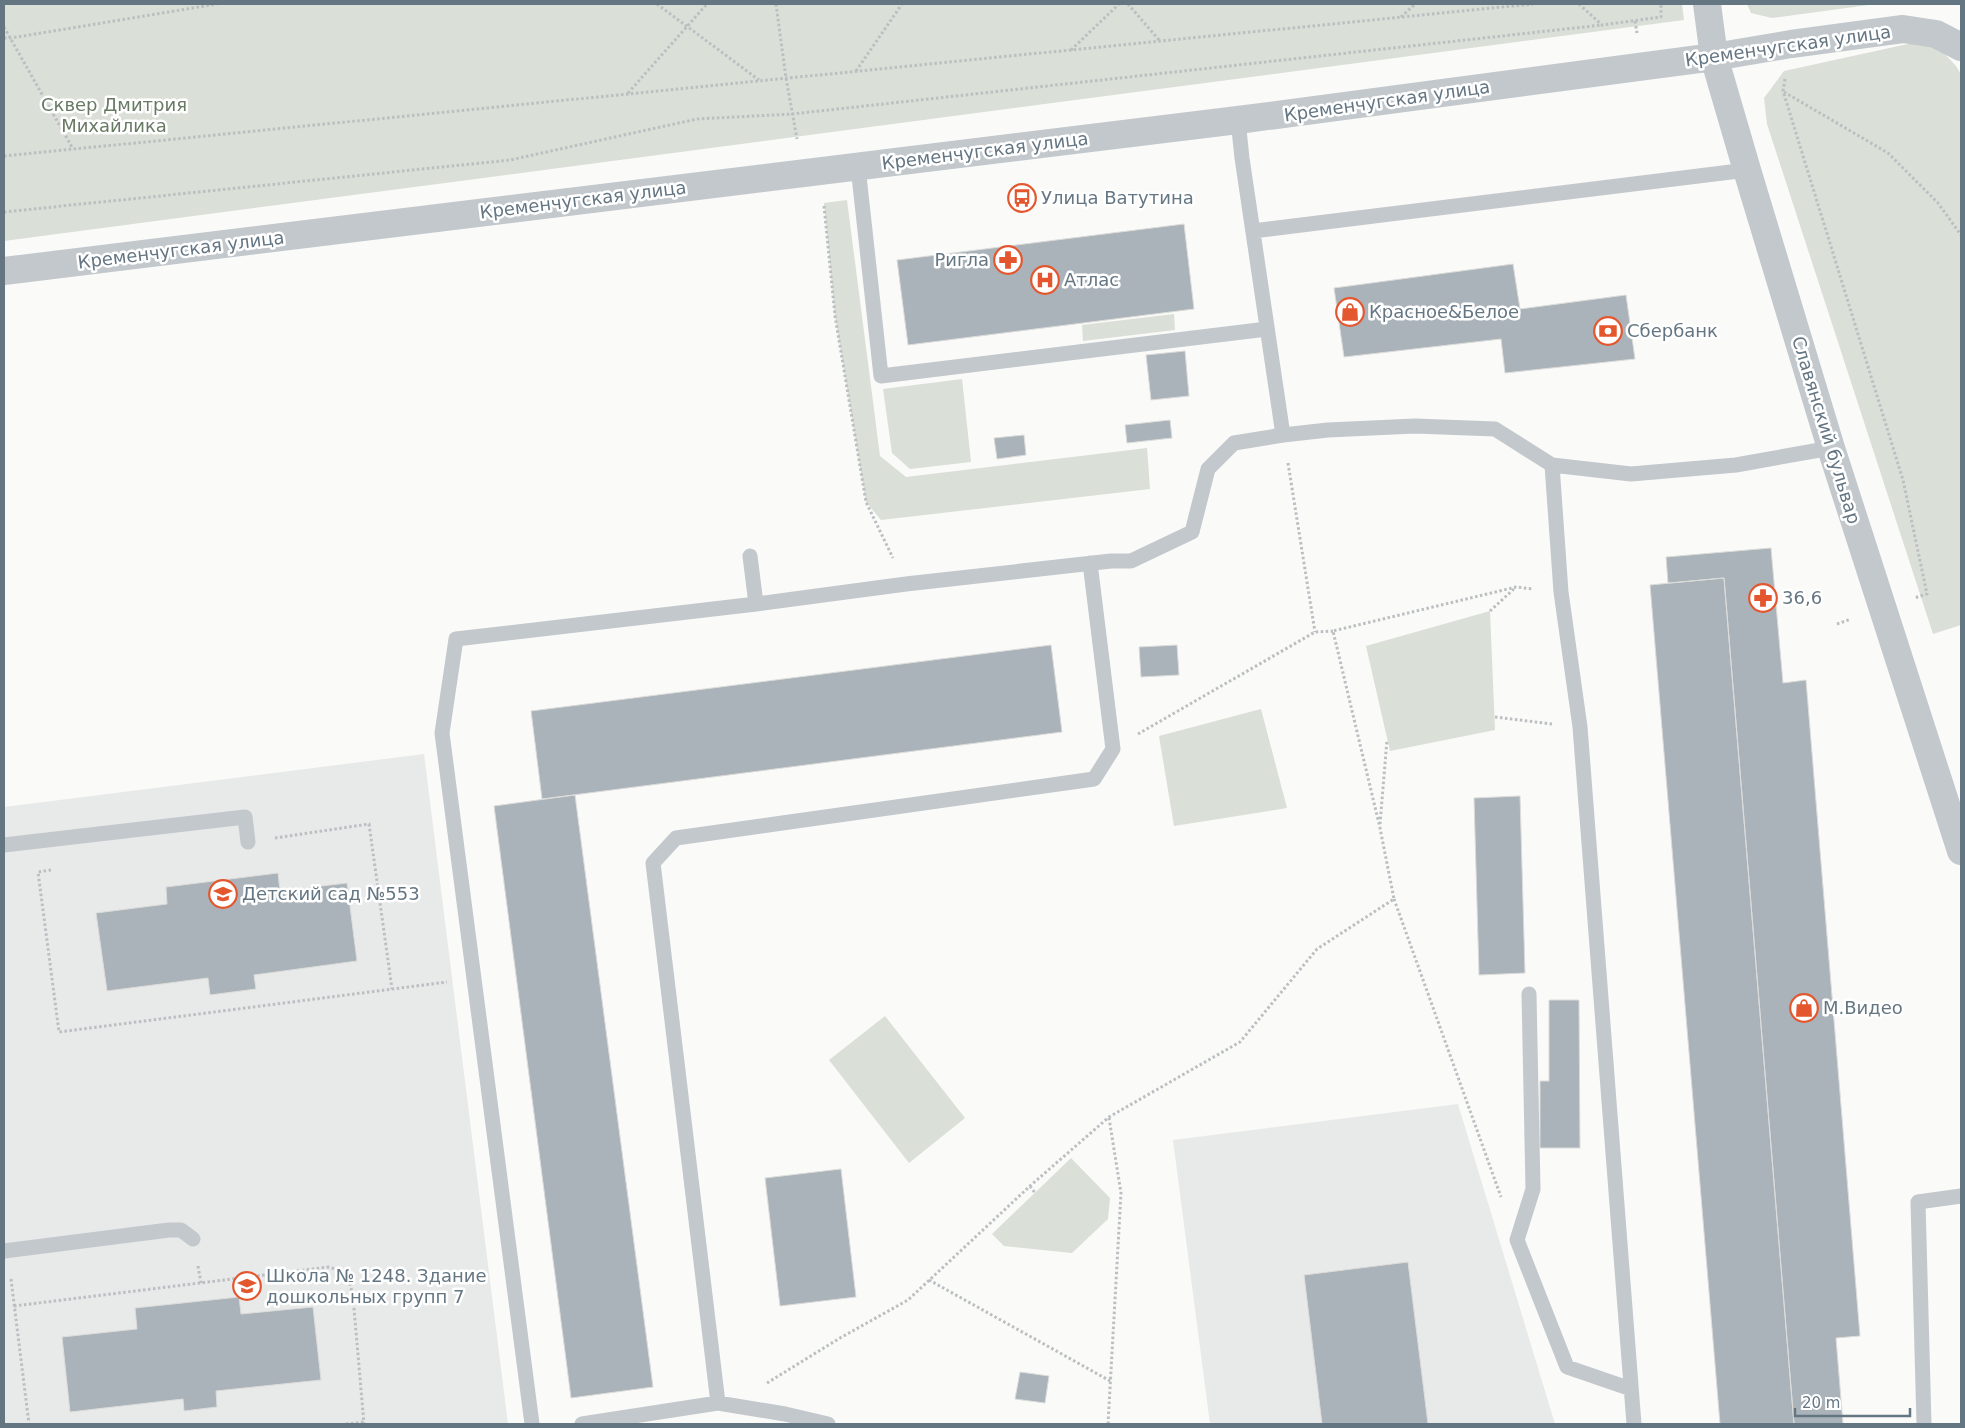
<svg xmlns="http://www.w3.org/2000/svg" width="1965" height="1428" font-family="'DejaVu Sans',sans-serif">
<rect width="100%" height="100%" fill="#fafaf8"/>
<!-- built -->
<path fill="#e8e9e9" d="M424,754L508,1424H4V807Z
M1458,1104L1555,1424H1210L1173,1140Z"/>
<!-- green -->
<path fill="#dadfd7" d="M4,4H1682L1684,20L4,241Z
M1747,4H1876L1772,18L1751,13Z
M1917,42L1940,49L1956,66L1961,74V625L1933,634L1767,124L1764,98L1784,71Z
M847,200L880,456L906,477L1147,448L1150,489L881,520L866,502L835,316L824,203Z
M1174,314L1175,330L1083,341L1082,325Z
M962,379L971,462L910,469L892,453L883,389Z
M1490,611L1495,730L1390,751L1366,646Z
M1261,709L1287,808L1174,826L1159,736Z
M885,1016L965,1118L909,1163L829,1060Z
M1071,1158L1110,1198L1108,1219L1072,1253L1004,1246L992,1234Z"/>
<!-- building -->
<path fill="#aab3b9" stroke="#dcdcda" d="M1184,224L1194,309L908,345L897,260Z
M1513,264L1520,309L1626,295L1635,359L1505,373L1501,339L1344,357L1334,288Z
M1185,351L1189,396L1151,400L1146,355Z
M1170,420L1172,438L1127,443L1125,425Z
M1024,435L1026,455L997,459L994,438Z
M1771,548L1783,683L1806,680L1860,1336L1836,1338L1843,1424H1794L1724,578L1668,583L1666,557Z
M1724,578L1794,1424H1720L1650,585Z
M1051,645L1062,732L542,799L531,711Z
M1177,645L1179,675L1141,677L1139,647Z
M575,795L653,1387L571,1398L494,806Z
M1520,796L1525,973L1479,975L1474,798Z
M278,873L280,891L347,883L357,961L254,975L256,989L210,995L208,978L107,991L96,913L167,904L166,887Z
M1549,1000H1579L1580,1148H1540V1081H1549Z
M841,1169L856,1297L780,1306L765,1178Z
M1408,1262L1428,1424H1322L1304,1275Z
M239,1297L241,1314L313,1307L321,1380L216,1391L217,1407L184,1411L183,1399L70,1412L62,1337L137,1329L135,1308Z
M1020,1372L1049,1376L1045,1403L1015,1399Z"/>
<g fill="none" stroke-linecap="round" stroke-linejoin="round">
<!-- path -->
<path stroke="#bbbfc2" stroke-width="3" stroke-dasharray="2.5 2.5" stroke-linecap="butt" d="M657,4L759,80
M776,4L786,78L797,139
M1128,4L1159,40
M1579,4L1602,25L1661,17V4
M1401,17L1415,4
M1635,21L1637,33
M4,27L73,149
M4,38H11L217,4
M1071,50L1119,4
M856,71L902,4
M1785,79L1783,91L1903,480L1927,594L1914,598
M1784,92L1888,153L1938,203L1961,235
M628,93L707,4
M4,156L1533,4
M824,206L835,316L866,502L893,558
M4,212L510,160L697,119L792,114L1602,25
M1288,463L1315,632
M1490,611L1515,588
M1837,624L1851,619
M1495,717L1552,724
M1138,734L1315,632L1333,631
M1380,824L1387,740
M275,838L369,824L392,989
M51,870L38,872L59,1032L447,982
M1394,899L1501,1197
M1030,1186L1035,1193
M198,1266L201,1283
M11,1279L29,1424
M929,1280L1112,1382
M14,1306L329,1267C348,1273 349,1278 353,1297L364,1424
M767,1383L840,1338L908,1300L1030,1186L1109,1117L1240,1042L1317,949L1394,899L1380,828L1333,631L1516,587L1533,589
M346,1424L364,1422
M1108,1424L1121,1193L1109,1118"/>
<!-- service -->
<path stroke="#c3c8cc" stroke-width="15" d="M1238,120L1242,158L1283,435
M858,167L881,376L1267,329
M1253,231L1747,170
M1552,465L1561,592L1580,727L1634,1424
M750,556L756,604L906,584L1111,561H1131L1192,532L1208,469L1234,443L1283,435L1328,430L1415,426L1495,429L1552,465L1631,474L1736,465L1831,448
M4,845L245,817L248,842
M1529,994L1533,1189L1517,1240L1567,1367L1631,1389
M4,1251L169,1230H181L193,1239
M718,1403L785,1414L828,1424
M532,1424L442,733L456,639L756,604
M582,1424L718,1403L653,863L676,838L1094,779L1113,749L1090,563
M1924,1424L1918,1202L1961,1196"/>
<!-- tertiary -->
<path stroke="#c3c8cc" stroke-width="28" d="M1707,4L1714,57L1747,170L1831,448L1961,851
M4,271L1238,120L1714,57L1791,44L1903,29L1936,34L1961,47"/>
</g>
<!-- icons -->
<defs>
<symbol id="bus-ring" viewBox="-11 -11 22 22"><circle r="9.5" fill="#fff" stroke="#e4572e" stroke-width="1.5"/><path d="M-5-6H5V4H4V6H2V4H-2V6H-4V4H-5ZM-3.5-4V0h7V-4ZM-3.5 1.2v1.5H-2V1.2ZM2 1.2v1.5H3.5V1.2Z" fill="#e4572e"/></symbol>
<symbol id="pharmacy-ring" viewBox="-11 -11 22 22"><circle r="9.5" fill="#fff" stroke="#e4572e" stroke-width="1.5"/><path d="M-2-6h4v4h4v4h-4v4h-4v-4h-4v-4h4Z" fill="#e4572e"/></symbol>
<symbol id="hospital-ring" viewBox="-11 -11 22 22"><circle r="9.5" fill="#fff" stroke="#e4572e" stroke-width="1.5"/><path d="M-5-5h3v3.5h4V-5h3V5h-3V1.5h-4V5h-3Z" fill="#e4572e"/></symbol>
<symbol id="shop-ring" viewBox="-11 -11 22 22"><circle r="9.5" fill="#fff" stroke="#e4572e" stroke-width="1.5"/><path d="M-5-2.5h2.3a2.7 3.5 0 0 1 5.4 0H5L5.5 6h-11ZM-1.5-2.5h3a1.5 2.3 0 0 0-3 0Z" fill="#e4572e"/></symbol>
<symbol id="bank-ring" viewBox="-11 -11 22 22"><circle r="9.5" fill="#fff" stroke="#e4572e" stroke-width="1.5"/><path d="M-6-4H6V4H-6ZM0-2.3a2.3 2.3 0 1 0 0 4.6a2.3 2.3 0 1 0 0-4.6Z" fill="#e4572e"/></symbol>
<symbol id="school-ring" viewBox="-11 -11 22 22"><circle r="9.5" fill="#fff" stroke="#e4572e" stroke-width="1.5"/><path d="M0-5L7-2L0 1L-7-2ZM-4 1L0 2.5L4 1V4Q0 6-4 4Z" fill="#e4572e"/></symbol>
</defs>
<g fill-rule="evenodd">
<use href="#bus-ring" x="1006" y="182" width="32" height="32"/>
<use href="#pharmacy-ring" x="992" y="244" width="32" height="32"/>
<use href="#hospital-ring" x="1029" y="264" width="32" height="32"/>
<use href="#shop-ring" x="1334" y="296" width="32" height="32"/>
<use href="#bank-ring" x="1592" y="315" width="32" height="32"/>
<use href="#pharmacy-ring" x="1747" y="582" width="32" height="32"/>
<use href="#school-ring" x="207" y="878" width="32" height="32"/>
<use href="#shop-ring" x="1788" y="992" width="32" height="32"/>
<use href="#school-ring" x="231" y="1270" width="32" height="32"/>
</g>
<g text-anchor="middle" stroke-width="5" stroke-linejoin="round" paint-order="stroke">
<!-- street labels -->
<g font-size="18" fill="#657683" stroke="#fff">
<text transform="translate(1788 46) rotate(-8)" y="6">Кременчугская улица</text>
<text transform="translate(1387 101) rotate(-8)" y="6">Кременчугская улица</text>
<text transform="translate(985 151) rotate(-7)" y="6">Кременчугская улица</text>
<text transform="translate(583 200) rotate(-7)" y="6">Кременчугская улица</text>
<text transform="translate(181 250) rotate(-7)" y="6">Кременчугская улица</text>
<text transform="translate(1826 430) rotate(73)" y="6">Славянский бульвар</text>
</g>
<!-- park labels -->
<g font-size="18" fill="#687a64" stroke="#fff">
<text x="114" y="111">Сквер Дмитрия<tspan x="114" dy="21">Михайлика</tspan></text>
</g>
<!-- poi labels -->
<g font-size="18" fill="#657683" stroke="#fff" text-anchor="start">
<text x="1041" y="204">Улица Ватутина</text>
<text x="989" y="266" text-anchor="end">Ригла</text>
<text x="1064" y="286">Атлас</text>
<text x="1369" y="318">Красное&amp;Белое</text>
<text x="1627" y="337">Сбербанк</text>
<text x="1782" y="604">36,6</text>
<text x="242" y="900">Детский сад №553</text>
<text x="1823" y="1014">М.Видео</text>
<text x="266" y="1282">Школа № 1248. Здание<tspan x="266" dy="21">дошкольных групп 7</tspan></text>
</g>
</g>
<!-- border -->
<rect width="1965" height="1428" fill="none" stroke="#657683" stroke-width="10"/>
<!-- scale -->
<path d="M1795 1408v8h115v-8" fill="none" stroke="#657683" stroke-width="2.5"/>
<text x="1802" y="1408" font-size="15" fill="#657683" stroke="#ffffff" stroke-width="4" paint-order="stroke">20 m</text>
</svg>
